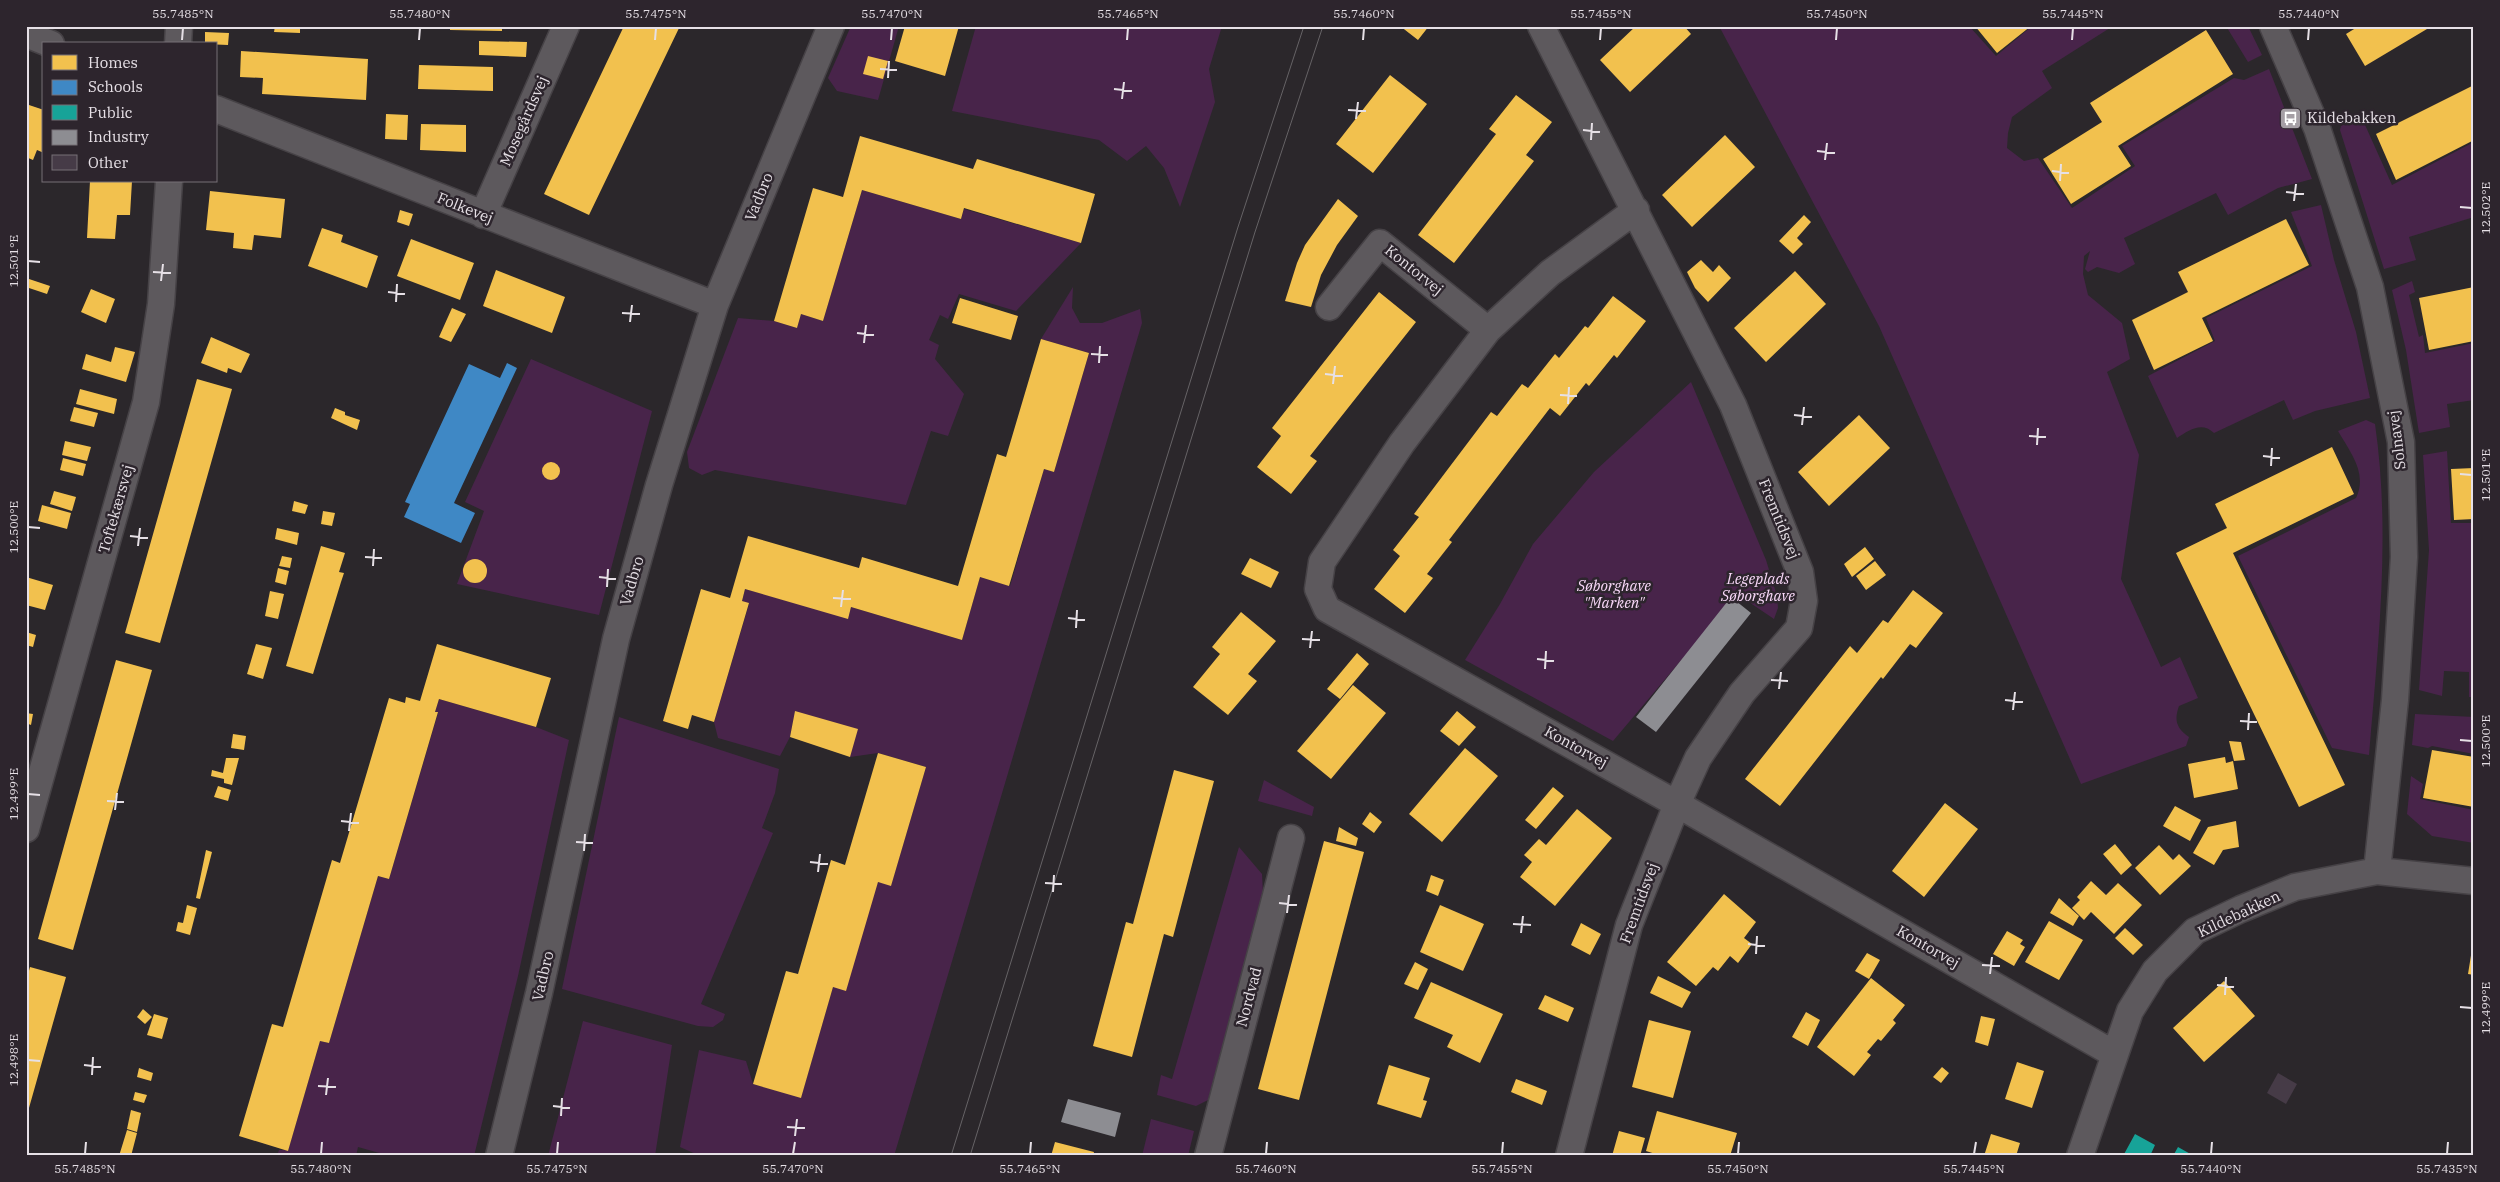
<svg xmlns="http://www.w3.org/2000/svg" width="2500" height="1182" font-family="'IBM Plex Serif',serif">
<rect width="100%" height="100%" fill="#2b272b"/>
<!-- green -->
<path fill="#48244a" d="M851,26H899L878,100L837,91L828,78Z
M976,26H1222L1209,69L1215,102L1180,207L1164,168L1146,146L1127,161L1099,140L952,111Z
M1719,26H1969L1996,56L2032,26H2113L2042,71L2052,88L2012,117L2008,133L2007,148L2024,161L2038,158L2072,208L2135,166L2122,146L2234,78L2244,80L2269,69L2312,179L2278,188L2228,215L2216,193L2124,238L2135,264L2119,273L2097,267L2088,272L2085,269L2090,251L2084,256L2083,274L2088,295L2122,323L2130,359L2107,372L2139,455L2121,579L2161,667L2180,657L2198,698L2179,706C2174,720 2176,728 2189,737L2186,746L2081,784L1879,326Z
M2226,26H2248L2262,55L2248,62Z
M2361,116L2392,185L2474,142V217L2409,237L2416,260L2384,269L2340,130L2341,126Z
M862,190L961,219L964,209L1081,243L1016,311L959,294L948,319L940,315L929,340L939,345L935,359L964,394L948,436L931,431L906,505L715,470L702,475L689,468L687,452L738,318L774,321L797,328L801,314L823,321Z
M2321,205L2334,260L2356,332L2370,398L2315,411L2293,420L2284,400L2214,433C2202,421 2189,430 2177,438L2148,376L2215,341L2206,318L2312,266L2291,212Z
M2412,281L2415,292L2409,295L2419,337L2423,335L2425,353L2474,343V400L2447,404L2450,427L2419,433L2406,350L2392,290Z
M1073,287L1072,308L1080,323H1102L1140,309L1142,323L894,1156L698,1155L680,1147L699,1050L746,1061L753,1084L801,1097L833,987L878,882L891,885L926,767L878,753L850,757L795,712L790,737L780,756L718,738L714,722L749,604L742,601L745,589L848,618L851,607L962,640L980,577L1010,586L1044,469L1054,472L1089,353L1041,339Z
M531,359L652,411L599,615L457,584L484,511L465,502Z
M1691,382L1766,560L1777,596L1778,608L1774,619L1737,594L1613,741L1465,660L1500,604L1533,544L1594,472Z
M2366,420L2375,424C2391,534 2378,646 2369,755L2332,748L2238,556L2356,498C2368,473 2350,452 2338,431Z
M2447,451L2451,523H2474V697H2469V672L2444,671L2442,696L2419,690L2429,550L2423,455Z
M439,699L536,727L569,740L518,976L474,1156H390L358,1147L356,1156H277L279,1150H288L320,1041L329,1043L378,876L389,879L438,713L435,712Z
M2415,714L2474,717V754L2432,746L2428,748L2412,745Z
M619,717L779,769L775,793L762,828L773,833L701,1004L725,1014L723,1020L713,1027L698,1026L562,989Z
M2411,776L2423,784L2420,799L2474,810V843L2432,836L2407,814Z
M1264,780L1314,807L1312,816L1258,801Z
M1239,847L1262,874L1263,893L1208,1100L1196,1106L1157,1095L1161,1075L1172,1079Z
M583,1021L672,1045L655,1156H548Z
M1151,1119L1194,1131L1188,1156H1142Z"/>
<!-- homes -->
<path fill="#f2c14e" d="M237,26H264V29Z
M275,26H300V33L274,32Z
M450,26H502V31L450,30Z
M624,26H680L589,215L544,194Z
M905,26H959L945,76L895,61Z
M1400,26H1429L1418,40Z
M1636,26H1684L1691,34L1630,92L1600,60Z
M1975,26H2031L1997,53Z
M2359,26H2432L2365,66L2346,34Z
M2206,30L2233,74L2118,146L2131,166L2071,204L2043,159L2102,122L2090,103Z
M205,32L229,33L228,45L205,44Z
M479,41L527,42L526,57L479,55Z
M241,51L368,59L366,100L262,94L263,78L240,77Z
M868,56L888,61L883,79L863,74Z
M419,65L493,67V91L418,89Z
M1390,75L1427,104L1373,173L1336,144Z
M2474,85V140L2396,180L2376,134Z
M1516,95L1552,122L1526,155L1534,161L1454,263L1418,235L1496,134L1489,129Z
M26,104L44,110V153L37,150L33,160L26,157Z
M386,114L408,115L407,140L385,139Z
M421,124L466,125V152L420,150Z
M1725,135L1755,167L1692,227L1662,195Z
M860,136L973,169L977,159L1095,194L1081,243L964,208L961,219L862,190L823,321L801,314L797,328L774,321L813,188L843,197Z
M90,181H132L130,215H117L115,239L87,238Z
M210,191L285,199L281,238L254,235L252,250L233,248L234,233L206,230Z
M1338,199L1358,216L1337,245L1321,275L1311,307L1285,301L1297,263L1305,245Z
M400,210L413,214L409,226L397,222Z
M1804,215L1811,222L1797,238L1803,244L1793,254L1779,241Z
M2286,219L2309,265L2202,318L2213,341L2154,370L2132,320L2188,292L2178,272Z
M322,228L343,235L341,242L378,256L367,288L308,266Z
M411,239L474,263L460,300L397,276Z
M1701,260L1713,272L1719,265L1731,278L1708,302L1695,288L1687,272Z
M496,270L565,297L552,333L483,306Z
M1795,271L1826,304L1766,362L1734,328Z
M26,278L50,286L47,294L26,287Z
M2474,287V341L2429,350L2419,298Z
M91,289L115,299L106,323L81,312Z
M1379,292L1416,322L1310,456L1317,461L1291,494L1257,467L1281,436L1272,428Z
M1613,296L1646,321L1617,358L1614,355L1589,386L1586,383L1560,416L1550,408L1449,540L1452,542L1427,574L1433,578L1405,613L1374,589L1400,556L1393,550L1419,517L1414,514L1491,412L1497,416L1522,384L1528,388L1555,354L1559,358L1585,326L1588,328Z
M960,298L1018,316L1011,340L952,323Z
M452,308L466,314L451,342L439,337Z
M211,337L250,354L241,373L228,368L227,373L201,363Z
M1041,339L1089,353L1054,472L1044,469L1009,586L980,577L962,640L851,607L848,619L745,589L742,601L749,603L714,722L692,715L688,729L663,721L701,589L730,598L748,536L859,568L862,557L958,586L997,454L1006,457Z
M115,347L135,352L126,382L82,369L86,354L111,362Z
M197,379L232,389L160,643L125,633Z
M80,389L117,399L114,414L76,404Z
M74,407L98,413L94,427L70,421Z
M335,408L345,412V415L360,420L357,430L331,418Z
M1859,415L1890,448L1829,506L1798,472Z
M65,441L91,447L87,461L62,455Z
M2332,447L2354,494L2233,553L2345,785L2299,807L2176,553L2227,528L2215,504Z
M63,458L86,464L83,476L60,470Z
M542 471a9 9 0 1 1 18 0a9 9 0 1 1-18 0Z
M2474,468V519L2454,520L2451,469Z
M54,491L76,497L72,511L50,504Z
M294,501L308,505L305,514L292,511Z
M42,505L71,513L67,529L38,521Z
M323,511L335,513L332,526L321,524Z
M277,528L299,533L297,545L275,539Z
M321,546L345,553L339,572L344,573L341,582L313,674L286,666Z
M1865,547L1874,559L1852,577L1844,564Z
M282,556L292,558L290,568L279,566Z
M1250,558L1279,572L1271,588L1241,574Z
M463 571a12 12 0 1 1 24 0a12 12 0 1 1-24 0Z
M1875,561L1886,575L1866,590L1856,576Z
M278,568L289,571L286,585L275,582Z
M26,577L53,585L45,610L26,605Z
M1913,590L1943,613L1916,648L1910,644L1883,679L1881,677L1780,806L1745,779L1850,646L1857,653L1883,620L1888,623Z
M270,591L284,594L278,619L265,616Z
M1241,612L1276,641L1248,674L1257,681L1228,715L1193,687L1220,654L1212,647Z
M26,632L36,635L33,647L26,645Z
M256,644L272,648L263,679L247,674Z
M437,644L551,678L536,727L439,699L435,712H438L389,879L378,876L329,1043L320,1041L288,1151L239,1136L272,1024L283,1027L332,860L340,863L389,698L405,703L406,697L420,701Z
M1357,653L1369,664L1340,699L1327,689Z
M116,660L152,670L73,950L38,939Z
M1353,685L1386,713L1331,779L1297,751Z
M795,711L858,729L850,757L790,737Z
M1457,711L1476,727L1459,746L1440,731Z
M26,713L33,714L31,725L26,723Z
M233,734L246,736L244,750L231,748Z
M2229,741L2241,742L2245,760L2234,761Z
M1465,748L1498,776L1442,842L1409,814Z
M2432,750L2474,757V807L2423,798Z
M878,753L926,767L891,886L878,882L846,991L833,987L801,1098L753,1084L786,971L798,974L831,860L845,865Z
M2225,757L2226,763L2233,761L2238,789L2194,798L2188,764Z
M226,758H239L232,785L224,783V779L211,776L212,770L223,773Z
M1174,770L1214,781L1173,937L1164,934L1132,1057L1093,1046L1126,922L1133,924Z
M218,786L231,790L228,801L214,797Z
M1553,787L1564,796L1536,829L1525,820Z
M1945,803L1978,829L1924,897L1892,871Z
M2175,806L2201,820L2190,841L2163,826Z
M1577,809L1612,838L1555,906L1520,877L1532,862L1524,855L1539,839L1546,845Z
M1370,812L1382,822L1374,833L1362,824Z
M2236,821L2239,847L2223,850L2214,865L2193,853L2208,827Z
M1339,827L1358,838L1356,846L1336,841Z
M1324,841L1364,852L1299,1100L1258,1089Z
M2115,844L2132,865L2121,875L2103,854Z
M2159,845L2173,860L2179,854L2191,866L2160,895L2135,868Z
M206,850L212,852L200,899L196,898Z
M1431,875L1444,880L1438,896L1426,891Z
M2091,881L2106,895L2118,883L2142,905L2114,934L2091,912L2084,920L2072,908L2080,900L2077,897Z
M1724,894L1756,922L1744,938L1752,944L1738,963L1730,956L1718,971L1713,967L1696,986L1667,962Z
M2059,898L2079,916L2073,926L2050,913Z
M187,905L197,908L190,935L176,931L178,922L183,923Z
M1440,905L1484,924L1463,971L1420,952Z
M2049,921L2083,940L2059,980L2025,962Z
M1581,923L1601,934L1590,955L1571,945Z
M2125,928L2143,945L2133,955L2115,938Z
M2007,931L2023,940L2020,944L2025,947L2014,966L1993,954Z
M2473,943H2474V975L2468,974Z
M1867,953L1880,960L1869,979L1855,971Z
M1415,962L1428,969L1418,990L1404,984Z
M30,967L66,977L27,1115L26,982Z
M1658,976L1691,992L1682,1008L1650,993Z
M1871,978L1905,1005L1893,1020L1896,1023L1881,1041L1878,1039L1867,1052L1871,1055L1854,1076L1817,1047Z
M2224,981L2255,1016L2204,1062L2173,1028Z
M1431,982L1503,1014L1480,1063L1447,1047L1453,1035L1414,1018Z
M1545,995L1574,1008L1568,1022L1538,1009Z
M143,1009L152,1017L145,1024L137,1017Z
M1806,1012L1820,1020L1808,1046L1792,1037Z
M154,1014L168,1018L162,1039L147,1035Z
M1981,1016L1995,1019L1988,1046L1975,1042Z
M1649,1020L1691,1031L1673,1098L1632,1087Z
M2017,1062L2044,1071L2032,1108L2005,1099Z
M1389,1065L1430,1078L1423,1100L1427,1101L1421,1118L1377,1104Z
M1942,1067L1949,1073L1941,1083L1933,1077Z
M139,1068L153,1073L151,1081L137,1077Z
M1516,1079L1547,1091L1542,1105L1511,1092Z
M135,1092L147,1095L144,1103L133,1100Z
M131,1110L141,1113L137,1132L127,1129Z
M1657,1111L1737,1133L1730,1156H1662L1646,1151Z
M127,1130L137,1133L131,1156H119Z
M1619,1131L1645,1138L1640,1156H1612Z
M1991,1134L2020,1143L2016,1156H1984Z
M1055,1142L1094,1152L1093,1156H1051Z"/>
<!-- schools -->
<path fill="#3f88c5" d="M507,363L517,368L454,503L475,513L461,543L404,517L410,504L405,502L469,364L500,378Z"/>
<!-- public -->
<path fill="#17a398" d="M2135,1134L2155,1145L2150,1156H2123Z
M2178,1147L2194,1156H2173Z"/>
<!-- industry -->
<path fill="#8d8d92" d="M1731,597L1751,613L1656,732L1636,717Z
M1068,1099L1121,1113L1115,1137L1061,1122Z"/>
<!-- building -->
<path fill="#463b47" d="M2278,1073L2297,1084L2286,1104L2267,1093Z"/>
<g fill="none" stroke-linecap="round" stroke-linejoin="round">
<defs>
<path id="minor" d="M1541,26L1733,405L1800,572L1804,601L1799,628L1742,693L1698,758L1677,804L1629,925L1569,1156
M2273,26L2317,128L2370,287L2401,442L2404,557L2395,700L2377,871
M26,34L51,44
M178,44L179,26
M216,109L715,305
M1636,210L1550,273L1488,330L1402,443L1322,562L1318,589L1327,609L1677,804L2114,1054
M483,215L566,26
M1329,307L1380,243L1488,330
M26,829L146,402L161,304L169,181
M499,1156L539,993L616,639L659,485L715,305L831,26
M1208,1156L1291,838
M2080,1156L2130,1011L2155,971L2195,931L2241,909L2295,887L2377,871L2474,881"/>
</defs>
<!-- minor casing -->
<use href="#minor" stroke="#464246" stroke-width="29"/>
<!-- minor -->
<use href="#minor" stroke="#5d595d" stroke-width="26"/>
<!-- tram -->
<path stroke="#666366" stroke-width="1" d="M951,1156L1238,227L1304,26
M970,1156L1255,232L1323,26"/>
</g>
<!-- ticks -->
<path fill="none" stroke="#e6e0e6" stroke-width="2" d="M182,40L183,28M419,40L420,28M655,40L656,28M891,40L892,28M1127,40L1128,28M1363,40L1364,28M1600,40L1601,28M1836,40L1837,28M2072,40L2073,28M2308,40L2309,28M880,69L897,70M888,78L889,61M1114,89L1132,91M1122,99L1124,82M1348,110L1366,111M1356,119L1358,102M1583,130L1600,132M1591,140L1592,123M1817,151L1835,153M1825,160L1827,143M2052,171L2069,173M2060,181L2061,164M2286,192L2304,194M2294,201L2296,184M2460,207L2472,208M28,261L40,262M153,272L171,273M161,281L163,264M388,292L405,294M396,302L397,284M622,313L640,314M630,322L632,305M857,333L874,335M864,343L866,325M1091,354L1108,355M1099,363L1100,346M1325,374L1343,376M1333,384L1335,366M1560,395L1577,396M1568,404L1569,387M1794,415L1812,417M1802,425L1804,407M2029,436L2046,437M2037,445L2038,428M2263,456L2280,458M2271,466L2272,448M2460,474L2472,475M28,527L40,528M130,536L148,538M138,546L140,528M365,557L382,558M373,566L374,549M599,577L616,579M607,587L608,569M833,598L851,599M841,607L843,590M1068,618L1085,620M1076,628L1077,610M1302,639L1320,640M1310,648L1312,631M1537,659L1554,661M1545,669L1546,651M1771,680L1788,681M1779,689L1781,672M2005,700L2023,702M2013,710L2015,692M2240,721L2257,722M2248,730L2249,713M2460,740L2472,741M28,794L40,795M107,801L124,802M115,810L117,793M341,821L359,823M349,831L351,813M576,842L593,843M584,851L585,834M810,862L828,864M818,872L820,854M1045,883L1062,884M1053,892L1054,875M1279,903L1297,905M1287,913L1289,895M1513,924L1531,925M1521,933L1523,916M1748,944L1765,946M1756,954L1757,936M1982,965L2000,966M1990,974L1992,957M2217,985L2234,987M2225,995L2226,977M2460,1007L2472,1008M28,1060L40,1061M84,1065L101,1067M92,1075L93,1057M318,1086L336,1087M326,1095L328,1078M553,1106L570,1108M561,1116L562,1098M787,1127L805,1128M795,1136L797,1119M85,1154L86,1142M321,1154L322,1142M557,1154L558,1142M793,1154L795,1142M1030,1154L1031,1142M1266,1154L1267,1142M1502,1154L1503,1142M1738,1154L1739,1142M1974,1154L1976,1142M2211,1154L2212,1142M2447,1154L2448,1142"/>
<!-- icons -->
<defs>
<symbol id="bus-square" viewBox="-11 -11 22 22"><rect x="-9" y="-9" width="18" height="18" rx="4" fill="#a59fa5" stroke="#2d252d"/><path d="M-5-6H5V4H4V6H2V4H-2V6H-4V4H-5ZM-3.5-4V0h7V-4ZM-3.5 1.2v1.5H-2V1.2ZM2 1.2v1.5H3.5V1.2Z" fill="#fff"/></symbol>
</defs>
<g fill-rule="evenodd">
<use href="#bus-square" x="2278" y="106" width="25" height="25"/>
</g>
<g text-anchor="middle" stroke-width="5" stroke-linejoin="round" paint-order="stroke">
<!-- poi labels -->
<g font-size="15" fill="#e6e0e6" stroke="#2d252d" text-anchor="start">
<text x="2307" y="123">Kildebakken</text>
</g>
<!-- street labels -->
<g font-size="15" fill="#e6e0e6" stroke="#2d252d">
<text transform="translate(524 121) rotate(-66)" y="5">Mosegårdsvej</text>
<text transform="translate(759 197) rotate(-68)" y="5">Vadbro</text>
<text transform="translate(465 208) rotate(22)" y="5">Folkevej</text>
<text transform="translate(1414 270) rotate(39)" y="5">Kontorvej</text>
<text transform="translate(2397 440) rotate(-97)" y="5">Solnavej</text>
<text transform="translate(116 509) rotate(-74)" y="5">Toftekærsvej</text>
<text transform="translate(1779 519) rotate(68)" y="5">Fremtidsvej</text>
<text transform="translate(632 581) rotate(-74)" y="5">Vadbro</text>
<text transform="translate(1576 747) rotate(29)" y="5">Kontorvej</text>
<text transform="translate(1639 903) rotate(-70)" y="5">Fremtidsvej</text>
<text transform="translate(2239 914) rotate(-25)" y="5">Kildebakken</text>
<text transform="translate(1928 947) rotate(30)" y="5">Kontorvej</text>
<text transform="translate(543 976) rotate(-77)" y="5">Vadbro</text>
<text transform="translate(1249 997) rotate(-75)" y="5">Nordvad</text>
</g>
<!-- park labels -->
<g font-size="15" font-style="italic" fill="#f8d8f8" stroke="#2d252d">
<text x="1758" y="584">Legeplads<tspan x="1758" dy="17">Søborghave</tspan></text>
<text x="1614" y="591">Søborghave<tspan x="1614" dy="17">"Marken"</tspan></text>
</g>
</g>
<!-- border -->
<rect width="2500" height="1182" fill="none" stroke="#2d252d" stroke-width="55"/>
<!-- legend -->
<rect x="42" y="42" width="175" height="140" fill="#2d252d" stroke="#777077"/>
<rect x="52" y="55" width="25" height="15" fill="#f2c14e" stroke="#777077"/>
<text x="88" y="68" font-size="15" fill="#e6e0e6">Homes</text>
<rect x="52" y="80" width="25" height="15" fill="#3f88c5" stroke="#777077"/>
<text x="88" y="92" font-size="15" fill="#e6e0e6">Schools</text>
<rect x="52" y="105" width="25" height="15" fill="#17a398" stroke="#777077"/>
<text x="88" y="118" font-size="15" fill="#e6e0e6">Public</text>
<rect x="52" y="130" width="25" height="15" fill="#8d8d92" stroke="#777077"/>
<text x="88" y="142" font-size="15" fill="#e6e0e6">Industry</text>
<rect x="52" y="155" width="25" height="15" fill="#463b47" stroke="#777077"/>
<text x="88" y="168" font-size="15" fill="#e6e0e6">Other</text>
<rect x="28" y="28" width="2444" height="1126" fill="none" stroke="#e6e0e6" stroke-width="2"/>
<g font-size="12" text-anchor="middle" fill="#e6e0e6">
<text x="183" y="18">55.7485°N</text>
<text x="420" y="18">55.7480°N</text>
<text x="656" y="18">55.7475°N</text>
<text x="892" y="18">55.7470°N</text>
<text x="1128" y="18">55.7465°N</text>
<text x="1364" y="18">55.7460°N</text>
<text x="1601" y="18">55.7455°N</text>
<text x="1837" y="18">55.7450°N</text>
<text x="2073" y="18">55.7445°N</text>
<text x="2309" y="18">55.7440°N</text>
<text transform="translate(2486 208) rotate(-90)" y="4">12.502°E</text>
<text transform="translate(14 261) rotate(-90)" y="4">12.501°E</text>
<text transform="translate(2486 475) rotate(-90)" y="4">12.501°E</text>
<text transform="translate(14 527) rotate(-90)" y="4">12.500°E</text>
<text transform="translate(2486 741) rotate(-90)" y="4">12.500°E</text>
<text transform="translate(14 794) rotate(-90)" y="4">12.499°E</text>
<text transform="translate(2486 1008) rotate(-90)" y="4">12.499°E</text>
<text transform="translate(14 1060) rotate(-90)" y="4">12.498°E</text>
<text x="85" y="1173">55.7485°N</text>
<text x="321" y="1173">55.7480°N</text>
<text x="557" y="1173">55.7475°N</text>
<text x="793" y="1173">55.7470°N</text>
<text x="1030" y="1173">55.7465°N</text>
<text x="1266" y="1173">55.7460°N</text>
<text x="1502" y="1173">55.7455°N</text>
<text x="1738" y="1173">55.7450°N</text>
<text x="1974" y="1173">55.7445°N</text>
<text x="2211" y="1173">55.7440°N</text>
<text x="2447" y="1173">55.7435°N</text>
</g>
</svg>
